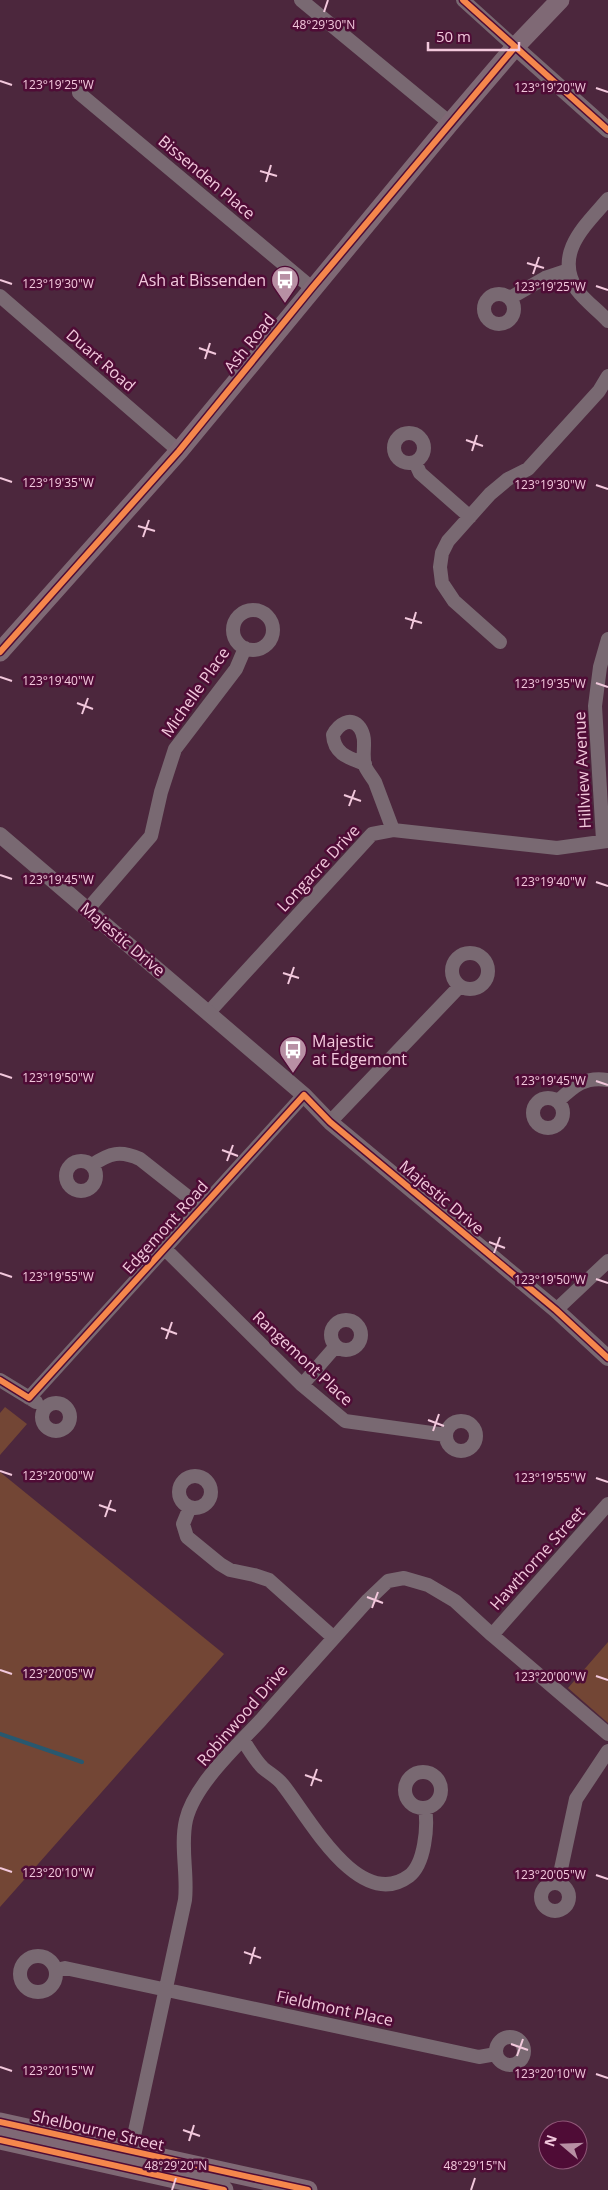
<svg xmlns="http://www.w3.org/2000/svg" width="608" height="2190" font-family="'Open Sans',sans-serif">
<rect width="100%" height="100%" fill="#4c273d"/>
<!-- green -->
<path fill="#734635" d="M5,1407L27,1424L0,1455V1413Z
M0,1472L224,1654L0,1907Z
M608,1642V1723L568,1688Z"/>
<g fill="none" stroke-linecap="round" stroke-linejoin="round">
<!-- stream -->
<path stroke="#28586f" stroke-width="4" d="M0,1734L82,1762"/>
<!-- minor -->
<path stroke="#796972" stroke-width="14" d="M301,0L450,123
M463,0L515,47
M79,93L312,288
M608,199C586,225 553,253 577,290C585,301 599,311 608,321
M484 309a15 15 0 1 1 30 0a15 15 0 1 1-30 0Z
M0,296L179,451
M510,298L545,278L569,270
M394 448a15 15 0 1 1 30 0a15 15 0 1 1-30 0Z
M415,462L420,473L470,517
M233 630a20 20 0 1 1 40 0a20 20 0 1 1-40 0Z
M500,642L454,601L442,583L440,567L442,553L448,541L490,494L508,479L528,469L599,391L608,376
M365,764C349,758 334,754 333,735C338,725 351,715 360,728C368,740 361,753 365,766C367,771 372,777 375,782C381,798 387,814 393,830
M603,840L595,706L600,667L608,639
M88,909L151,836L161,792L175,749L236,669L245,648
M452 971a18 18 0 1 1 36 0a18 18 0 1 1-36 0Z
M209,1012L372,834L393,830L557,848L608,841
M533 1113a15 15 0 1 1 30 0a15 15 0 1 1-30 0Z
M558,1101C574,1086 585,1076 608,1080
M330,1122L460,986
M66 1176a15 15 0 1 1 30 0a15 15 0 1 1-30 0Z
M92,1165C110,1153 120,1150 140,1159L202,1208
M164,1248L302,1385L345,1421L446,1435
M556,1310L608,1261
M331 1335a15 15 0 1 1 30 0a15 15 0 1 1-30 0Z
M0,1380L36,1402
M302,1385L336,1346
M29,1398L304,1095
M42 1417a14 14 0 1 1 28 0a14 14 0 1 1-28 0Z
M446 1436a15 15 0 1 1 30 0a15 15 0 1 1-30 0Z
M179 1492a16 16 0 1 1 32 0a16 16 0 1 1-32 0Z
M190,1507L183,1524L187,1537L220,1564L230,1570L254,1575L269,1580L334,1638
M492,1635L608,1504
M243,1740C249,1749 255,1760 263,1768C270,1774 278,1778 283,1785C308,1816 359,1913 409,1876C425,1864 428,1826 425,1808
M405 1790a18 18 0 1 1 36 0a18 18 0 1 1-36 0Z
M541 1897a14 14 0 1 1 28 0a14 14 0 1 1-28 0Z
M558,1883L576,1799L608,1751
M20 1974a18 18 0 1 1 36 0a18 18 0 1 1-36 0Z
M56,1970L65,1968L479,2057L496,2054
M496 2051a14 14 0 1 1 28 0a14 14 0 1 1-28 0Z
M129,2159L185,1900C188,1874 180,1846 186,1820C194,1785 237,1746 261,1720C296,1680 332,1640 368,1600L388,1581L404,1578L428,1585L455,1601L492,1635L608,1734"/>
<!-- tertiary -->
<path stroke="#796972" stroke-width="16" d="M515,47L608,130
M0,835L304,1095L330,1122L556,1310L608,1358"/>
<!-- secondary -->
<path stroke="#7f6975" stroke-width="19" d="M0,652L179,451L450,123L515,47L560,0
M0,2122L308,2190
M0,2140L224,2190"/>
<defs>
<path id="cycleway" d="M463,0L608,130
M0,652L179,451L312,288L515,47
M0,1380L29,1398L304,1095L330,1122L556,1310L608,1358
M0,2122L308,2190
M0,2140L224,2190"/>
</defs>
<!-- cycleway casing -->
<use href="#cycleway" stroke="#4f0c36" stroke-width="9"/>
<!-- cycleway -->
<use href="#cycleway" stroke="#f5874c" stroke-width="6"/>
</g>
<!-- ticks -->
<path fill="none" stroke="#f2c8dc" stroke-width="2" d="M324,12L328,0M0,81L12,85M596,88L608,92M260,171L277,176M266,182L271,165M527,263L544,268M533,274L539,257M0,280L12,284M596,286L608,290M199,348L216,354M205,359L210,343M466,440L483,446M472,451L477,435M0,478L12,482M596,485L608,489M138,526L155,531M143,537L149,520M405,618L422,623M411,629L416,612M0,677L12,681M596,683L608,687M77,703L93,709M82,714L88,698M344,795L361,801M349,806L355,790M0,875L12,879M596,882L608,886M283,973L299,978M288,984L294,967M0,1074L12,1078M596,1081L608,1085M222,1150L238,1156M227,1161L233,1145M489,1242L505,1248M494,1253L500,1237M0,1273L12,1277M596,1279L608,1283M161,1328L177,1334M166,1339L172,1322M428,1420L444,1426M433,1431L439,1414M0,1471L12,1475M596,1478L608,1482M99,1505L116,1511M105,1517L111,1500M367,1597L383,1603M372,1608L378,1592M0,1670L12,1674M596,1676L608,1680M305,1775L322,1781M311,1786L317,1769M0,1868L12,1872M596,1875L608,1879M244,1952L261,1958M250,1964L255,1947M511,2044L528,2050M517,2056L523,2039M0,2067L12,2071M596,2074L608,2078M183,2130L200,2136M189,2141L194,2125M172,2190L176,2178M471,2190L475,2178"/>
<!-- icons -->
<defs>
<symbol id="bus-pin" viewBox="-11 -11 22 30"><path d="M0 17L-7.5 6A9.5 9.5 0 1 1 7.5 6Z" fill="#b890a4" stroke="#4f0c36"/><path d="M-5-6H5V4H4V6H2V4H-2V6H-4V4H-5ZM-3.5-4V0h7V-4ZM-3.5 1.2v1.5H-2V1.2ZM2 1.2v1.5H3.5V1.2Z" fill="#fff"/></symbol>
</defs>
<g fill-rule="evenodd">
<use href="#bus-pin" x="269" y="264" width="32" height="43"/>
<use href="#bus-pin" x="277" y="1034" width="32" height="43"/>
</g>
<g text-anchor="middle" stroke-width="5" stroke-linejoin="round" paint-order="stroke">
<!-- street labels -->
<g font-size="16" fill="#f2c8dc" stroke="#4f0c36">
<text transform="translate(207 177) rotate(40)" y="6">Bissenden Place</text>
<text transform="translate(249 343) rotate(-51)" y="6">Ash Road</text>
<text transform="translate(101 360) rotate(41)" y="6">Duart Road</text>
<text transform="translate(195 692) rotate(-55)" y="6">Michelle Place</text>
<text transform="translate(582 770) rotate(-93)" y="6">Hillview Avenue</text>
<text transform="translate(318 868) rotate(-47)" y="6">Longacre Drive</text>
<text transform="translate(123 939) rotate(40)" y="6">Majestic Drive</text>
<text transform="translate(442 1197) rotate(40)" y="6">Majestic Drive</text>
<text transform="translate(165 1227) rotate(-48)" y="6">Edgemont Road</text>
<text transform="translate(303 1358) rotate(43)" y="6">Rangemont Place</text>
<text transform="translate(537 1558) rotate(-48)" y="6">Hawthorne Street</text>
<text transform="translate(242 1715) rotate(-49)" y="6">Robinwood Drive</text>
<text transform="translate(335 2008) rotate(12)" y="6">Fieldmont Place</text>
<text transform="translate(98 2130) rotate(13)" y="6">Shelbourne Street</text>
</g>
<!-- poi labels -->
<g font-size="16" fill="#f2c8dc" stroke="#4f0c36" text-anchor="end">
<text x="266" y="286">Ash at Bissenden</text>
<text x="312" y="1047" text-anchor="start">Majestic<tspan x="312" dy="18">at Edgemont</tspan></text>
</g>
</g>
<g font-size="12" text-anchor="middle" fill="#f2c8dc" stroke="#4f0c36" stroke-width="5" stroke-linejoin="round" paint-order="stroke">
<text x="324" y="29">48°29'30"N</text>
<text x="58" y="89">123°19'25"W</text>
<text x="550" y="92">123°19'20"W</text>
<text x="58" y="288">123°19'30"W</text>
<text x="550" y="291">123°19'25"W</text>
<text x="58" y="487">123°19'35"W</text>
<text x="550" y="489">123°19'30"W</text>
<text x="58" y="685">123°19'40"W</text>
<text x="550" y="688">123°19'35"W</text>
<text x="58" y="884">123°19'45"W</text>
<text x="550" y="886">123°19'40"W</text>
<text x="58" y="1082">123°19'50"W</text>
<text x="550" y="1085">123°19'45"W</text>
<text x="58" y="1281">123°19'55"W</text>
<text x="550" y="1284">123°19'50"W</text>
<text x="58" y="1480">123°20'00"W</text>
<text x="550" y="1482">123°19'55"W</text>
<text x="58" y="1678">123°20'05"W</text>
<text x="550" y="1681">123°20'00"W</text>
<text x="58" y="1877">123°20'10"W</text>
<text x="550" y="1879">123°20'05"W</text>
<text x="58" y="2075">123°20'15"W</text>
<text x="550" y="2078">123°20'10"W</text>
<text x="176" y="2170">48°29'20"N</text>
<text x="475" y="2170">48°29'15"N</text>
</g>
<!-- north arrow -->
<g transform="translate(563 2145) rotate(289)"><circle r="24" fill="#4f0c36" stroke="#905778"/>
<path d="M0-4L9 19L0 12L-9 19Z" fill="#b890a4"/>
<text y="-8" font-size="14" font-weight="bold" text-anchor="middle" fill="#f2c8dc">N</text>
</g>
<!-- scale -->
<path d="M428 42v8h91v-8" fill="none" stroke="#f2c8dc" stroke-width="2.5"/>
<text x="436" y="42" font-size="15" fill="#f2c8dc" stroke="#4f0c36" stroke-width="4" paint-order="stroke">50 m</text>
</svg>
